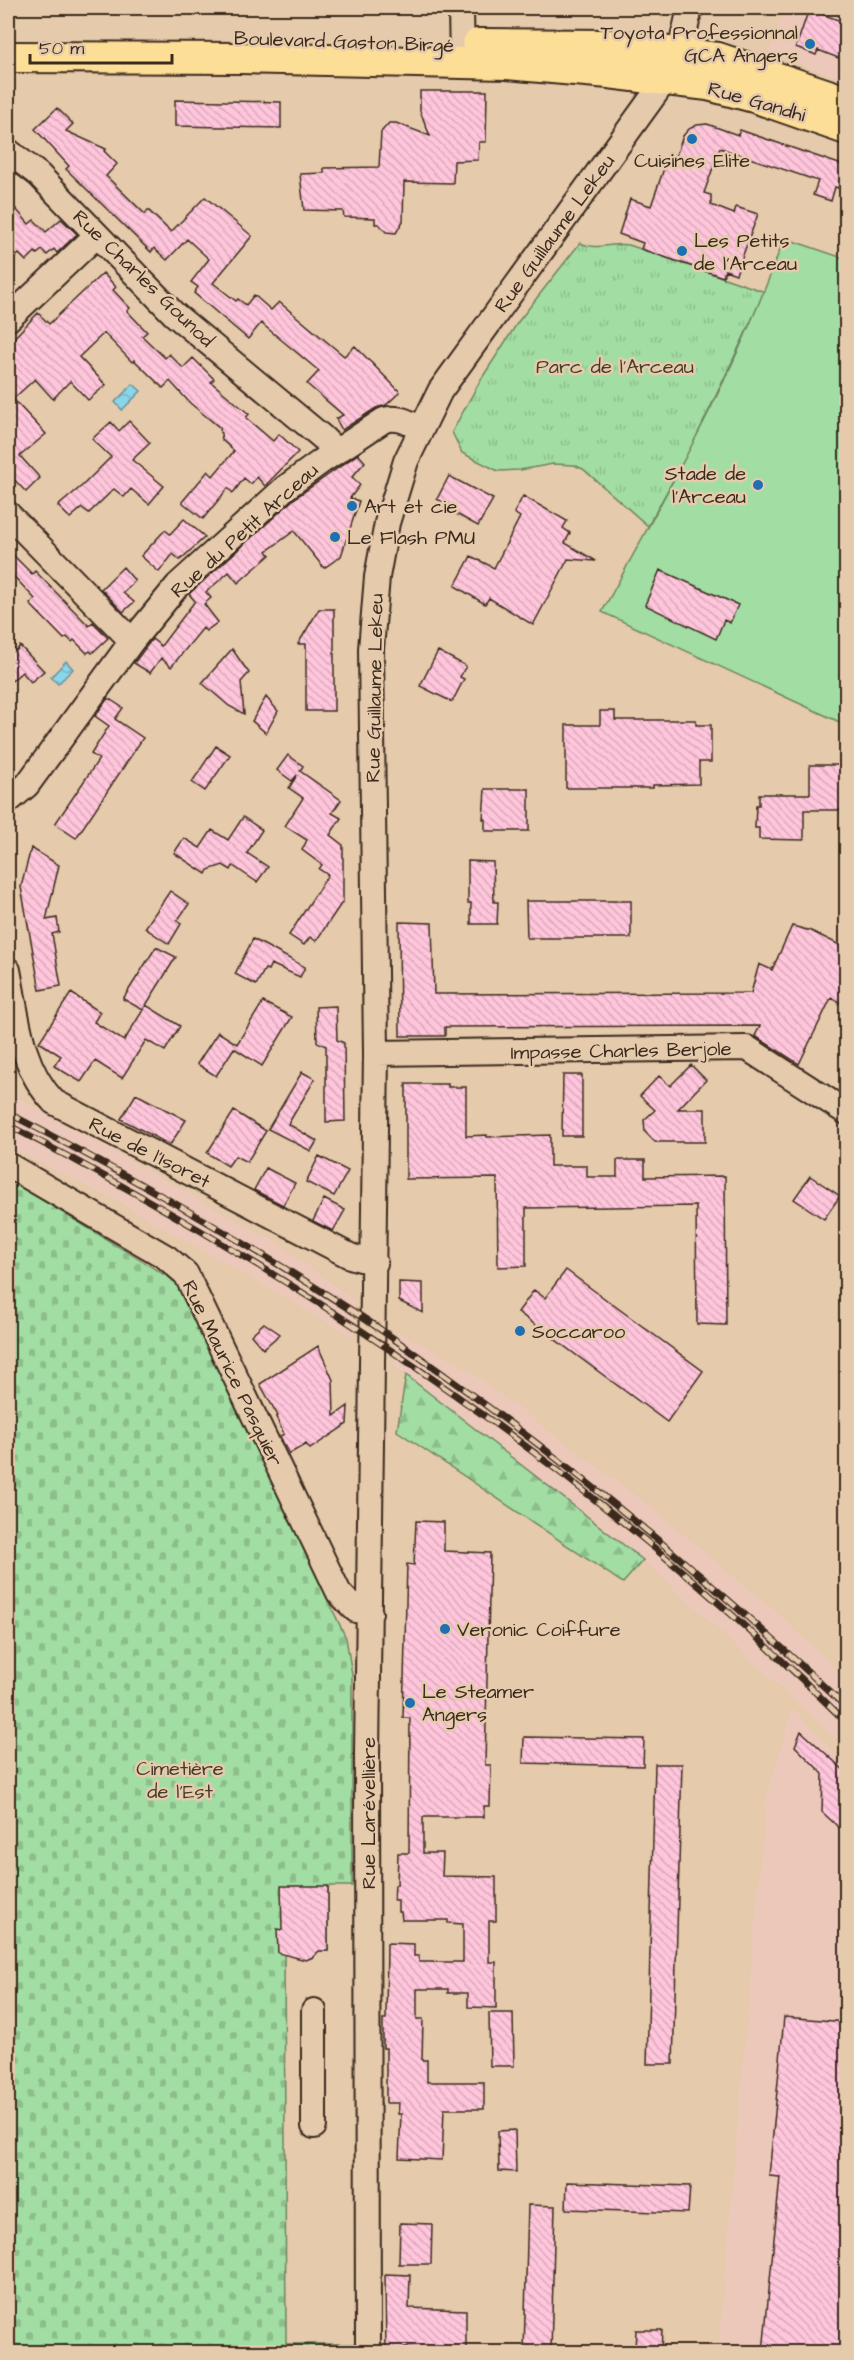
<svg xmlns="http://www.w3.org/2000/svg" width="854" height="2360" font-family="'Architects Daughter',sans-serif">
<defs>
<pattern id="forest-firs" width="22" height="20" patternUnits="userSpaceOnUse" patternTransform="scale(1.5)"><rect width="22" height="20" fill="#a2dda3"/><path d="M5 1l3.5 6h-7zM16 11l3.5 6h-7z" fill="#8cbe8c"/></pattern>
<pattern id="cemetery-stones" width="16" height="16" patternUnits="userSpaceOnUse" patternTransform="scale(1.5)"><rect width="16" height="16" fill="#a2dda3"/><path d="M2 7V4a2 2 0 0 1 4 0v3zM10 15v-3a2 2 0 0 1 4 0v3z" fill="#8cbe8c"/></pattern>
<pattern id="park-tufts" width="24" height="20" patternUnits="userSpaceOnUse" patternTransform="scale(1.5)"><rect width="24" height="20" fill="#a2dda3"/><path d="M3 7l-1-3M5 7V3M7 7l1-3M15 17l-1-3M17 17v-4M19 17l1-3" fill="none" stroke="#8cbe8c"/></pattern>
<pattern id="water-waves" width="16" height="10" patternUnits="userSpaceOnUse" patternTransform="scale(1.5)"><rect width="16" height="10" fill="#89d5e9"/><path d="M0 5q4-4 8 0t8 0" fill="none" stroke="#77b7c7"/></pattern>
<pattern id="building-back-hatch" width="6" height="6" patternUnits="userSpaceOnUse" patternTransform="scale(1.5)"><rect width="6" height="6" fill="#fec5db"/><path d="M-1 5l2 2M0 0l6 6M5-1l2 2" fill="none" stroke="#dba9bc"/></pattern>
</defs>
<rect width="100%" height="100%" fill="#e5caac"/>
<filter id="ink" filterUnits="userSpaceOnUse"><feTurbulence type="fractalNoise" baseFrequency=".0167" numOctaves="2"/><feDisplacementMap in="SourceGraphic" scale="12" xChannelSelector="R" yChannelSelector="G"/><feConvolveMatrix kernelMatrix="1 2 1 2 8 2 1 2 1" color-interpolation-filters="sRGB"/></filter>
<g filter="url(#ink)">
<!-- built -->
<path fill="#ecc8ba" d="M786,8H846V80L768,53Z
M8,1092L277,1243L355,1301L353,1337L117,1201L8,1147Z
M397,1331L459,1364L652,1508L783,1618L846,1679V1748L643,1560L394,1366Z
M793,1708L846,1766V2352H718L766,1798Z"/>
<!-- forest -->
<path fill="url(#forest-firs)" stroke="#6e8460" stroke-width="1.5" d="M406,1375L643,1560L623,1583L397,1431Z"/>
<!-- cemetery -->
<path fill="url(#cemetery-stones)" stroke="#6e8460" stroke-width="1.5" d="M8,1179L178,1283L346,1638L352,1674V1886H328V1951H317L313,1957L306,1960L284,1950L286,2344H354V2352H8Z"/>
<!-- park -->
<path fill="url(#park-tufts)" stroke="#6e8460" stroke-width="1.5" d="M580,243C597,251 611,242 629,245L765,292L693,444L648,526L583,469L574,465L553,464L520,470L498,471L462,453L452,432L480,381L518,322Z"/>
<!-- pitch -->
<path fill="#a2dda3" stroke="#6e8460" stroke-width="1.5" d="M784,238L846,259V725L602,612C668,490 738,369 784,238Z"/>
<!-- water -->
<path fill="url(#water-waves)" stroke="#6a9198" stroke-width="1.5" d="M133,384L141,391L122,410L115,402Z
M66,661L73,669L58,684L51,677Z"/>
<!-- building -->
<path fill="url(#building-back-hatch)" stroke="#3b2a1e" stroke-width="1.5" d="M809,9L846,23V61L818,50L816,55L796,47Z
M420,91H487L486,142H479L478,160L454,161L453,183L404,182L403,221L396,233L386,232L379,224H375V218L344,217L343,211L304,210L300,174L324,173V168L379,167L381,132L389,123H396L430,136L420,111Z
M175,100L281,102V128L175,126Z
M57,108L73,124L66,131L106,149L104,151L117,164L106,176L145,214L148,210L171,232L205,197L252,236L213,283L236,301L238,299L246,305L254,295L271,310L279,302L344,356L355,346L400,392L386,405L376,408L342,430L336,419L343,415L307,384L319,371L261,323L248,339L194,293L198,287L191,282L209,259L187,239L167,260L154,248L151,252L66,169L69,166L35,129Z
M707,124L738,135L740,130L845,166L838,188L835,187L831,201L813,195L818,181L720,148L704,193L711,195V205L734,214L736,207L758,214L736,274L725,270L723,277L641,249L643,243L619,234L630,199L651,206L669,154L676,156L683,136L689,129L697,125Z
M8,200L29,224L34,220L46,232L61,219L77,234L57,253L54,249L47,255L42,250L37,254L35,252L26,261L19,254L8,264Z
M103,273L116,287L113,290L130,308L127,311L147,332L142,336L165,358L169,354L183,368L193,358L214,379L211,382L249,414L246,418L273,441L279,434L298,452L265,486L257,477L251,484L244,478L233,493L228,488L203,519L182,502L208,471L213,476L234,451L222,440L220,428L190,403L170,381L163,388L134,360L132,362L104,333L79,357L106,385L88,400L70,381L53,399L35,379L13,399L46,434L20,456L40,478L26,492L8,473V344L38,313L49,324Z
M129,421L150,443L132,460L164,486L149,504L131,489L124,497L114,489L89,513L82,508L70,518L58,506L83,485L111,457L92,439L111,422L119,431Z
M358,454L365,462L352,477L360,485L350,498L359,501L341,556L324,568L294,531L267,551L270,555L238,583L229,572L206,592L211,598L204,604L218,622L206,631L203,628L171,667L161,658L150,673L134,663L152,639L161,646L195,601L189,594L294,499Z
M449,476L493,499L478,526L449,510L450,506L437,499Z
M523,496L567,521L563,528L570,533L565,543L596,561L568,559L533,625L489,598L485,604L455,586L471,556L494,568L520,517L514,513Z
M184,519L205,537L180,560L173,554L159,572L141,556L165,530L170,534Z
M8,550L32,574L35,571L89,626L93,622L108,638L92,653L90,651L87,653L74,640L72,642L67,637L64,639L30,604L35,599L8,570Z
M123,567L135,581L123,593L134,602L123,612L101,589Z
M660,570L738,605L730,623L724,620L716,639L645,605Z
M319,609H334V711H306V644H298Z
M8,641L16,651L20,646L44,671L31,682L22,672L8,684Z
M232,649L249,673L241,682L244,714L229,706L202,683Z
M438,651L466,666L460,677L464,679L452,702L420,686Z
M266,697L278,711L266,733L252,721Z
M108,698L123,708L115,719L143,738L76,838L55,824L99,759L91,754L109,726L95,716Z
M600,711H615V720H696V725H711V762H699V784L653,785V788H566V725H600Z
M216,746L230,755L205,791L192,782Z
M288,755L303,766L300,771L341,800L332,813L341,818L330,835L343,845V901L316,941L310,937L304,945L289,935L328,875L319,869L322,865L302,850L307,840L285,826L303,798L289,788L297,775L292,781L277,770Z
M810,765H846V810H804V840L759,839V828H755L756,805H759V794H810Z
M485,789H529V831H485V819H483Z
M243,817L262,830L247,853L268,867L257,882L233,866L231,870L223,865L208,870L206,874L174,853L184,838L200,848L212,830L228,840Z
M31,848L59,865L46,920L57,918L59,932L52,934L61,986L40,990L21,887Z
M468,861L493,862L494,902H498L497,924H471V903H468Z
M170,891L189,904L177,921L181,924L169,944L145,928Z
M526,901H631V938H527Z
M399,922L432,923L434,994L751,993L759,964L772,970L792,926L811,931L846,948V1005L831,998L799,1064L755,1036L760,1026L445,1027V1036H400Z
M253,939L305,967L300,977L271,964L268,970L265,969L256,985L235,974Z
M156,947L176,957L143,1010L123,999Z
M71,993L100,1012L94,1022L124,1041L146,1005L180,1026L165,1051L146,1040L122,1078L95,1061L81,1082L54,1066L61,1056L39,1042Z
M263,1002L292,1017L262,1066L234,1048L216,1076L197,1064L218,1032L237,1044Z
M336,1006L337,1040L344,1043L345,1121L326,1122V1046L317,1042L316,1007Z
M691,1065L706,1080L678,1109H705V1142H655L645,1132L644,1120L655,1110L640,1096L659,1076L670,1086Z
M302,1072L315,1079L288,1124L317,1141L311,1151L268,1129Z
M563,1075H582V1136H562Z
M406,1084H448V1087H466V1136L487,1135V1137L550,1135V1166H587V1177H617V1160H645V1177L725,1176L726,1325L697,1324L696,1206L526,1208V1266L498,1267L497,1178L406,1179Z
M136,1094L186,1120L170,1145L121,1119Z
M234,1111L266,1131L247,1162L235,1156L228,1166L207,1153Z
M319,1156L348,1171L334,1196L306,1182Z
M266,1168L295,1183L283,1205L254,1190Z
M810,1176L840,1196L824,1219L794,1199Z
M324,1199L345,1210L333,1231L313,1221Z
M566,1270L703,1371L667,1422L518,1312L534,1290L545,1298Z
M399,1282L423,1283V1313L399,1301Z
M264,1323L280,1334L263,1349L251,1335Z
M318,1346L333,1380L334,1416L348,1406L347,1424L310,1449L306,1444L289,1454L280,1436L284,1434L276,1417L278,1416L260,1384Z
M416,1521L444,1522V1551L490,1553L485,1765H491L490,1806H484V1817H423V1853H443L442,1876L496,1877V1921H489V1962H496V2008L468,2007V1993H448V1989H417V2019H423L422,2060H427V2082H484V2109H444L442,2160L399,2158L401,2114H398L399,2103H386V2048H383V2019H386L387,1943L414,1944V1956H419V1962H463V1924L448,1923V1920H402L401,1912H398V1900H394L395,1885H397L398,1853H409L410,1718H403L407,1564L414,1565Z
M801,1731L846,1772V1834L822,1812L823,1774L795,1746Z
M524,1737L644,1739L643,1766L523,1763Z
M655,1764H682L673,2064H647Z
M281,1886H328V1951H319L313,1957L306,1960L278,1953L277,1929L282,1930Z
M489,2013H513L514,2066H490Z
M784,2017L846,2022V2352H763L780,2177L769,2176Z
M515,2130L516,2172L499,2171L498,2131Z
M567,2182L690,2186L688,2213L566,2209Z
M528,2205L555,2206L551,2352H524Z
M400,2223L432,2224L431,2264H399Z
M385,2274L410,2275L409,2308L466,2310V2349L404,2348V2352H386Z
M636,2330H662L661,2352H635Z"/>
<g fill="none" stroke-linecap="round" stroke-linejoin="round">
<defs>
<path id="minor" d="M461,8L462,63
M8,151L39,175L174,314L322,437L336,451
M8,319L97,235
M8,514L132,641
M8,801L27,785L132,641L178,585L285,488L322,461L384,420C398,416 408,422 421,429
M8,970C17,1016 20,1067 54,1102L350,1256L375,1263
M376,1053L747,1048L846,1112
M8,1165L166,1257L186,1274L339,1593L356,1610L370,1613
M314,2126V2011
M368,2352L367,1754L376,1053L371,649L377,577L387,523L406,461L440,391L665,80L680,52L690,8"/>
<path id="major" d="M478,44L610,45L718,58L846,101
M8,57L241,58L507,64L609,73L708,85L754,97L846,129"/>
</defs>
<!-- minor casing -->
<use href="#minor" stroke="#3b2a1e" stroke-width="28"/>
<!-- major casing -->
<use href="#major" stroke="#3b2a1e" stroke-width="34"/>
<!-- minor -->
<use href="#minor" stroke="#e5caac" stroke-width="24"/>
<!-- major -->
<use href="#major" stroke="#fdde96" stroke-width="30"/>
<defs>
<path id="rail" d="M8,1113C126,1174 241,1239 354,1312C386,1332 416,1355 447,1377C588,1478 720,1588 846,1707
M8,1125C314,1282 601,1479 846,1722"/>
</defs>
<!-- rail casing -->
<use href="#rail" stroke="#3b2a1e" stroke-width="7"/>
<!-- rail -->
<use href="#rail" stroke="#e5caac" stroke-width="4.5" stroke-dasharray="14" stroke-linecap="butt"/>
</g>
</g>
<!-- markers -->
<g fill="#1f6fb2" stroke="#e5caac" stroke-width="2">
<circle cx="810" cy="44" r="6"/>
<circle cx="692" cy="139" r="6"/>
<circle cx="682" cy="251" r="6"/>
<circle cx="758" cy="485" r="6"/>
<circle cx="352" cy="506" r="6"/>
<circle cx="335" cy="537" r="6"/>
<circle cx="520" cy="1331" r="6"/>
<circle cx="445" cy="1629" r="6"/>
<circle cx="410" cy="1703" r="6"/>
</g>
<g text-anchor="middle" stroke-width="5" stroke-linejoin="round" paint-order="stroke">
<!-- poi labels -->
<g font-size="20" fill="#3b2a1e" stroke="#e5caac" text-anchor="start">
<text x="798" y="39" text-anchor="end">Toyota Professionnal<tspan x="798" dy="23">GCA Angers</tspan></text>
<text x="692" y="167" text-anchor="middle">Cuisines Elite</text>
<text x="694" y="247">Les Petits<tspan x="694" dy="23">de l'Arceau</tspan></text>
<text x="746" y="480" text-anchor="end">Stade de<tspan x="746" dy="23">l'Arceau</tspan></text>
<text x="364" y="513">Art et cie</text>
<text x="347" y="544">Le Flash PMU</text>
<text x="532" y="1338">Soccaroo</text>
<text x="457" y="1636">Veronic Coiffure</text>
<text x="422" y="1698">Le Steamer<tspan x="422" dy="23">Angers</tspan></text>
</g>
<!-- street labels -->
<g font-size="20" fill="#3b2a1e" stroke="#e5caac">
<text transform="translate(344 41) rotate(2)" y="7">Boulevard Gaston Birgé</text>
<text transform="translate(757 101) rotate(16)" y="7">Rue Gandhi</text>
<text transform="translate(554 233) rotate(-54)" y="7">Rue Guillaume Lekeu</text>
<text transform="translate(144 278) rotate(44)" y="7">Rue Charles Gounod</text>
<text transform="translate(244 530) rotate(-42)" y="7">Rue du Petit Arceau</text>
<text transform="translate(374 688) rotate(-89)" y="7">Rue Guillaume Lekeu</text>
<text transform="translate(621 1050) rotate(-1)" y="7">Impasse Charles Berjole</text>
<text transform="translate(150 1152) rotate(27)" y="7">Rue de l'Isoret</text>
<text transform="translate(233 1373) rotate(64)" y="7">Rue Maurice Pasquier</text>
<text transform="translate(368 1813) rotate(-90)" y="7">Rue Larévellière</text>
</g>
<!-- park labels -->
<g font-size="20" fill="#453c2b" stroke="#e5caac">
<text x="615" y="373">Parc de l'Arceau</text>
<text x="180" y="1775">Cimetière<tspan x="180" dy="23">de l'Est</tspan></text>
</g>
</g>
<!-- margin -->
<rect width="854" height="2360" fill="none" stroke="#e5caac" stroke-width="30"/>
<rect x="15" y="15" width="824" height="2330" fill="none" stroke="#3b2a1e" stroke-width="2" filter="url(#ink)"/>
<!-- scale -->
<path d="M30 54v9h142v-9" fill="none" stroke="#3b2a1e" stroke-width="3"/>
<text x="39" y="54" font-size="18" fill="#3b2a1e" stroke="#e5caac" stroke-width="4.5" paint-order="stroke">50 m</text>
</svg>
